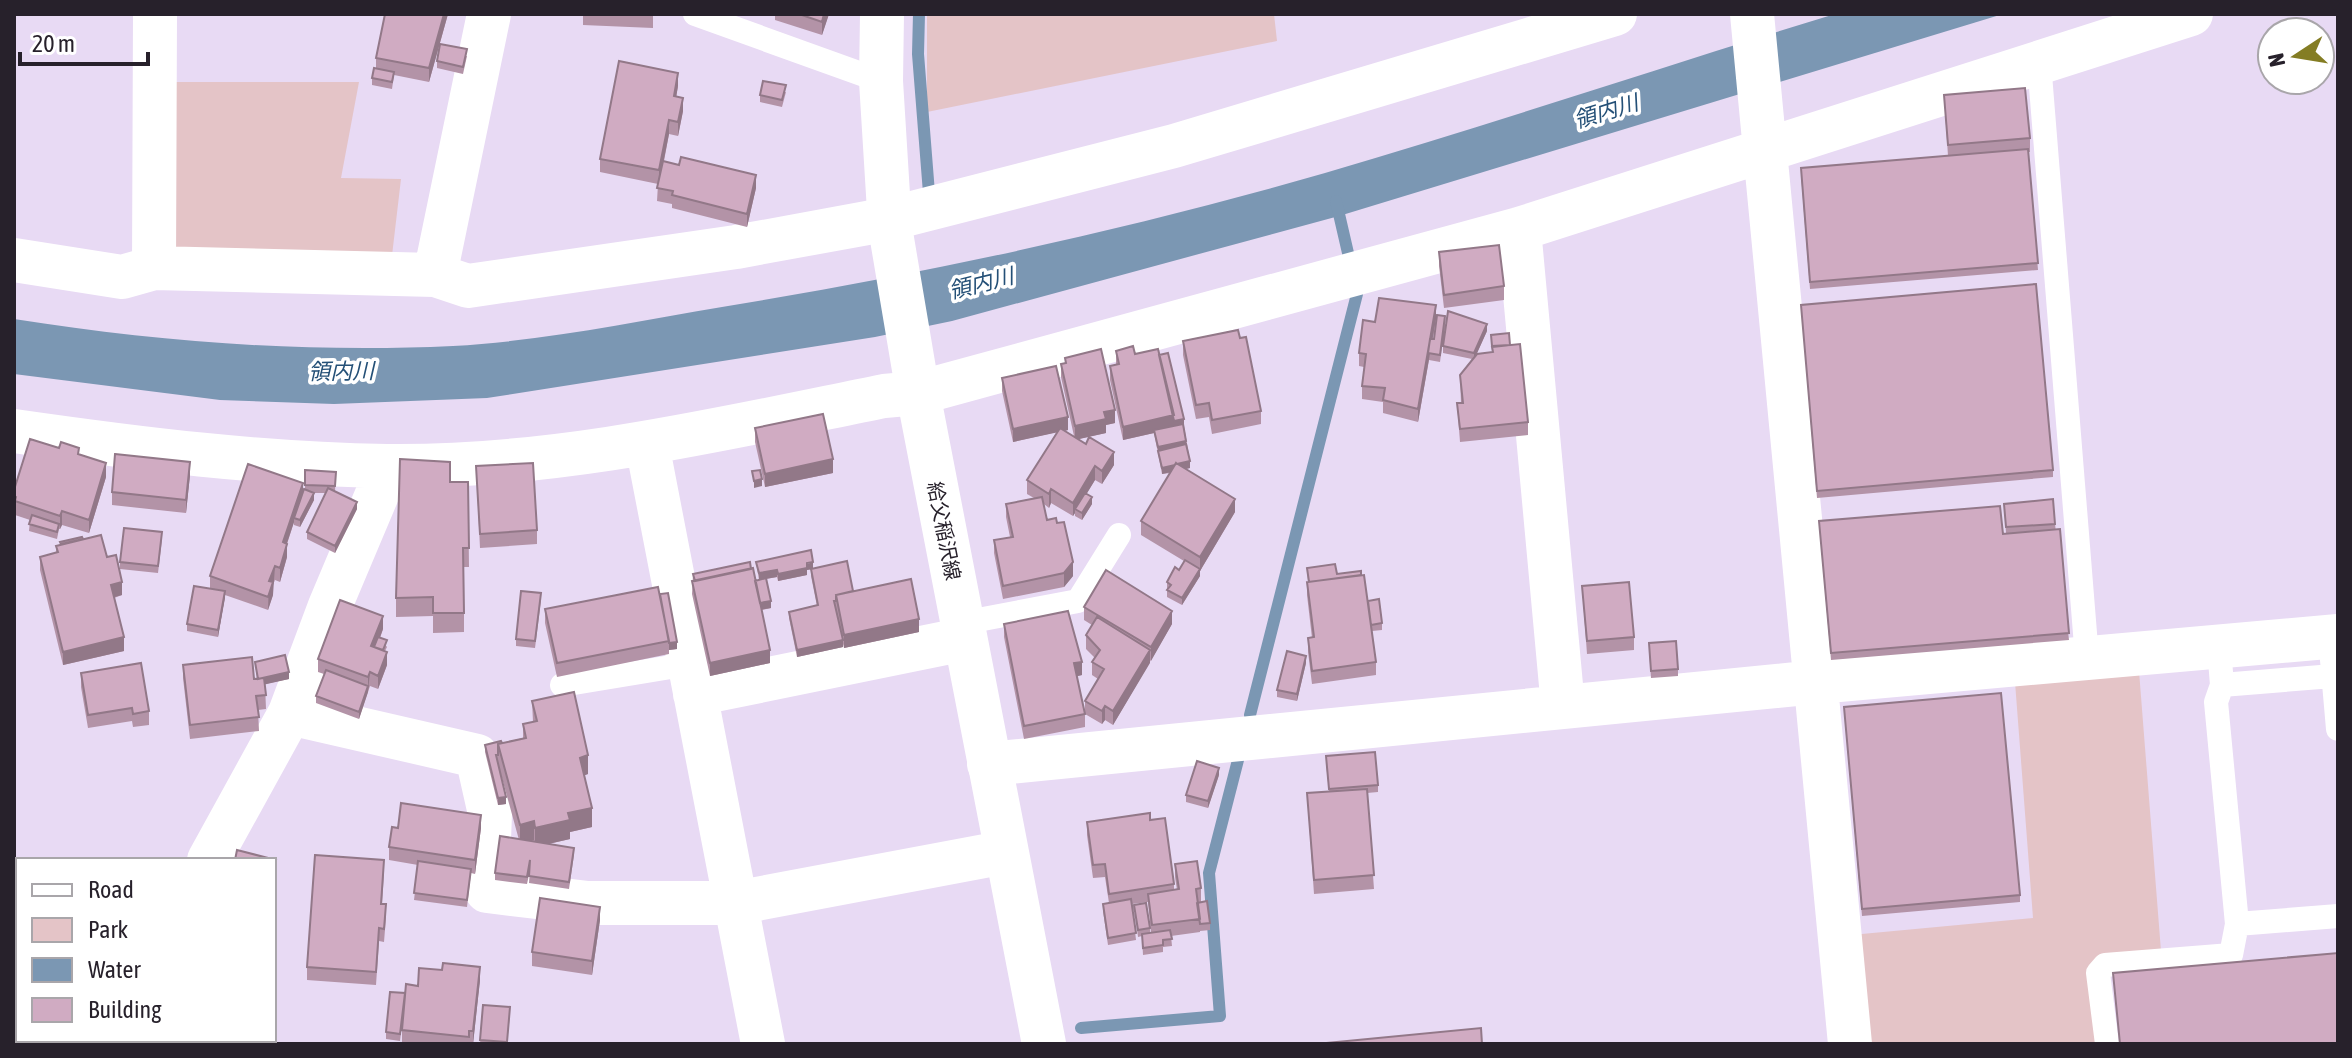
<svg xmlns="http://www.w3.org/2000/svg" width="2352" height="1058" font-family="'Asap Condensed','Noto Sans JP',sans-serif">
<rect width="100%" height="100%" fill="#e8daf4"/>
<!-- green -->
<path fill="#e4c4c7" d="M927,14H1274L1277,41L927,112Z
M162,82H359L341,178L401,179L391,264L171,256Z
M2139,671L2161,951L2100,955L2099,1044H1861L1851,935L2033,918L2015,682Z"/>
<!-- water -->
<path fill="#7b97b3" d="M1835,14H2003L1339,216L952,321L875,337L487,398L334,404L220,400L14,374V319C159,342 306,353 453,346C543,341 633,322 722,307C925,274 1127,230 1325,173C1496,123 1665,66 1835,14Z"/>
<g fill="none" stroke-linecap="round" stroke-linejoin="round">
<!-- stream -->
<path stroke="#7b97b3" stroke-width="12" d="M919,14L918,54L929,193
M1336,201L1348,253
M1250,715L1357,294
M14,863L18,867
M1081,1028L1220,1016L1209,873L1238,760
M176,1040L202,1044"/>
<!-- lane -->
<path stroke="#fff" stroke-width="24" d="M695,14L881,81
M2039,62L2087,658
M962,623L1078,601L1119,535
M2332,660L2338,729
M562,685L689,664
M2222,685L2333,676
M2237,924L2338,916
M14,1026L18,1027
M68,1040L83,1044
M2107,1044L2098,973L2105,965L2231,955L2237,924L2216,702L2222,685L2219,647"/>
<!-- street -->
<path stroke="#fff" stroke-width="44" d="M1752,14L1850,1044
M1519,229L1563,707
M14,260L122,277L154,268L435,275L468,286L736,247L889,219L1174,146L1615,14
M154,268L155,14
M435,275L489,14
M14,431C140,449 260,464 387,466C555,468 721,429 884,396L918,393L1519,229L2191,14
M647,444L763,1044
M695,694L965,639
M290,713L477,756L490,814L487,891L588,903H735L1006,852
M989,764L1816,682L2338,636
M209,860L290,713L330,606L389,466
M138,1044V1040"/>
<!-- secondary -->
<path stroke="#fff" stroke-width="44" d="M882,14L881,81L890,227L918,393L1044,1044"/>
</g>
<!-- wall -->
<path fill="#b393a7" d="M385,14H448L429,82L394,75L392,89L372,85V78L376,68V58Z
M583,14H653V28L583,25Z
M775,14H829L822,35L775,20Z
M467,56L463,74L437,68V61Z
M678,86L676,97L683,111L678,136L669,134L664,161L756,188L747,227L672,208V204L657,201L658,184L600,172V159Z
M786,92L782,107L760,102V95Z
M1944,95L2030,138V152H2028L2038,270L1810,289L1801,175L1948,156Z
M1439,252L1504,286V300L1444,308L1439,266Z
M1801,305L2053,470V477L1817,498Z
M1436,319L1433,339H1434L1445,323L1440,362L1429,360L1418,422L1383,413V402L1362,399V386L1364,367L1359,366V353L1375,322Z
M1487,331L1476,355L1492,352L1491,335L1510,345L1528,422V435L1460,442L1457,403H1461L1460,375L1472,359L1443,353V346Z
M1183,341L1261,411V424L1212,434L1209,417L1196,419L1183,355Z
M1116,351L1135,354L1184,426L1190,461V468L1186,469L1235,512L1200,571V576L1182,605L1167,597V582L1179,570L1184,561L1141,535V521L1170,473L1162,474L1154,433L1123,440L1110,380V366L1116,365Z
M1065,358L1115,423L1106,425V433L1078,439L1114,465L1102,484L1095,480L1086,494L1092,504L1082,520L1075,516V513L1073,516L1051,503L1049,508L1044,504L1047,520L1073,576L1064,587L1003,599L994,553V540L1010,537L1006,517V504L1034,498L1027,494V480L1057,432L1013,442L1002,391V378L1068,430L1065,431L1074,436L1061,377V364L1065,363Z
M755,428L833,473L765,487L755,442Z
M79,455L106,477L89,533L62,525L60,529H59L57,539L29,531L30,520L15,515L14,490Z
M476,466L537,530V544L480,548Z
M305,470L336,472L335,491L357,509L335,553L307,539V532L326,493H314V500L300,527L294,525V522L287,544V557L280,582L275,580L273,584V595L268,610L225,595L218,637L187,631V624L210,589V576L305,489Z
M190,475L186,513L112,505V492Z
M450,482H468L469,567H464V632L433,633V616L396,617V598Z
M2004,504L2055,524L2069,640L1831,660L1819,521L2006,533Z
M83,539L107,557L122,595L114,598L124,651L63,665L40,570V557L56,553V546Z
M162,539L158,573L120,569V562Z
M756,562L813,568L919,632L844,648L843,644V647L797,657L789,618V612L817,606L811,576V569L807,570V575L778,581L777,577L766,579L771,608L762,610L770,663L710,676L692,594L693,574L755,581L759,580Z
M1307,568L1337,574L1368,601L1382,623V630L1372,631L1376,662V675L1312,684L1308,652V638H1312L1307,595V582H1308Z
M1582,586L1634,637V650L1587,654Z
M660,594L677,649L669,650V654L557,677L545,623V609Z
M541,600L535,648L516,646V639Z
M1084,607L1172,624L1113,725L1105,720L1102,724L1085,714V701L1098,679L1092,675V662L1095,658L1086,649V635L1092,625L1084,620Z
M1004,624L1082,675L1077,676L1085,714V727L1024,739L1004,637Z
M383,629L380,638L387,647L385,651L387,665L378,689L370,686L359,719L316,703V696L324,674L318,672V659Z
M1649,650L1678,669V676L1651,678Z
M255,662L289,679L265,684L266,709L258,710L259,731L190,739L183,678V665L254,679H257Z
M1306,663L1297,701L1277,697V690Z
M81,673L149,711V725L133,727L132,721L88,728L81,687Z
M532,701L588,774L584,775L592,827L570,832V839L548,844L574,855L569,889L529,883L530,870L527,884L495,880V873L519,840L499,767L506,804L498,805L485,752V745L502,743L523,738V724L533,722Z
M1844,707L2020,895V902L1862,916Z
M1326,763L1378,785V792L1367,793L1374,889L1314,894L1307,793L1329,792Z
M1219,775L1208,808L1186,802V795Z
M1150,820L1174,884V890H1177L1175,877V864L1201,888V902L1210,923V930L1200,931V928V932L1171,936L1172,946L1163,947V952L1143,955L1142,936L1138,937L1134,905L1150,928V933H1151L1148,902L1132,904L1136,940L1108,945L1103,911V904L1109,903L1105,877L1093,878L1087,835V822Z
M398,828H481L475,874L471,873L467,907L414,900L418,865L389,860V847Z
M384,873L382,904L386,917L384,942L379,941L376,985L307,980V967Z
M600,920L592,975L532,966V952Z
M480,980L473,1044H402V1024L400,1041L386,1039V1032L418,986Z
M483,1005L510,1014L507,1044H480Z"/>
<!-- shaded-wall -->
<path fill="#927888" d="M444,14H448L429,82V68Z
M824,14H829L822,35V22Z
M678,73V86L674,110V96Z
M683,98V111L678,136V122Z
M669,120V134L659,184V170Z
M756,175V188L747,227V214Z
M1436,305V319L1418,422V409Z
M1487,324V331L1474,360V353Z
M1115,410V423L1106,425V433L1075,440V426L1104,412Z
M1174,415V429L1154,430V433L1123,440V427Z
M1068,417V430L1013,442V429Z
M1184,419V426L1174,428V421Z
M1186,441V447L1158,451V454V447Z
M1114,452V465L1102,484V471Z
M833,459V473L765,487V474Z
M1190,461V468L1162,474V468Z
M190,462V475L186,513V500Z
M106,463V477L89,533V520Z
M1095,466V480L1077,510L1075,509V513L1073,516V503Z
M762,479V486L754,488V481Z
M303,483V497L294,518V522L283,555V542Z
M1051,489V503L1049,508V494Z
M314,493V500L300,527V520Z
M1092,497V504L1082,520V513Z
M1235,499V512L1200,571V557Z
M357,502V509L335,553V546Z
M62,511V525L60,529V516Z
M287,544V557L280,582V568Z
M813,562V569L807,570V575L778,581V574Z
M1073,562V576L1064,587V573Z
M275,566L273,595L268,610L269,581Z
M1200,569V576L1182,605V598Z
M777,570V577L759,580V573Z
M122,582V595L111,598V585Z
M225,591V598L218,637V630Z
M771,601V608L759,610V604Z
M1172,611V624L1151,661V647Z
M383,616V629L374,653L371,646Z
M919,619V632L844,648V635Z
M124,637V651L63,665V652Z
M843,640V647L797,657V650Z
M677,642V649L669,650V643Z
M770,650V663L710,676V663Z
M1150,650V663L1113,725V711Z
M387,652V665L378,689V676Z
M1306,656V663L1297,701V694Z
M1082,662V675L1074,677V663Z
M289,672V679L258,686V679Z
M370,672L368,692L359,719V712L368,686V677Z
M1105,706V720L1102,724V711Z
M588,755V774L580,777V758Z
M1219,768V775L1208,808V801Z
M506,797V804L498,805V798Z
M592,808V827L570,832V839L535,847V828L568,813Z
M481,815V828L475,874V860Z
M534,821V840L520,844V825Z
M276,860V874L274,882V869Z
M600,907V920L592,975V961Z
M480,967V980L473,1044V1031Z"/>
<!-- building -->
<path fill="#d0abc2" stroke="#927888" stroke-width="2" d="M385,14H444L429,68L376,58Z
M799,14H824L822,22Z
M440,44L467,49L463,67L437,61Z
M619,61L678,73L674,96L683,98L678,122L669,120L659,170L600,159Z
M374,68L394,72L392,82L372,78Z
M763,81L786,85L782,100L760,95Z
M2025,88L2030,138L1948,145L1944,95Z
M2028,149L2038,263L1810,282L1801,168Z
M681,157L756,175L747,214L672,195L673,191L657,188L663,161L679,165Z
M1499,245L1504,286L1444,295L1439,252Z
M2036,284L2053,470L1817,491L1801,305Z
M1379,298L1436,305L1418,409L1383,400L1385,388L1362,386L1366,354L1359,353L1363,320L1375,322Z
M1448,311L1487,324L1474,353L1443,346Z
M1437,315L1445,316L1440,355L1428,353L1430,339H1434Z
M1238,330L1240,338L1246,337L1261,411L1212,420L1209,403L1196,405L1183,341Z
M1509,333L1510,345L1492,346L1491,335Z
M1520,344L1528,422L1460,429L1457,403H1463L1460,375L1477,354L1493,352L1492,347Z
M1133,346L1135,354L1158,349L1174,415L1123,427L1110,366L1119,364L1116,351Z
M1101,349L1115,410L1104,412L1106,419L1075,426L1061,364L1066,363L1065,358Z
M1168,353L1184,419L1174,421L1159,355Z
M1056,366L1068,417L1013,429L1002,378Z
M823,414L833,459L765,474L755,428Z
M1183,424L1186,441L1158,447L1154,430Z
M1060,428L1086,444L1089,437L1114,452L1102,471L1095,466L1073,503L1051,489L1049,494L1027,480Z
M30,439L59,448L61,442L79,448L78,454L106,463L89,520L62,511L60,516L15,501L16,497L14,496V490Z
M1186,444L1190,461L1177,464L1176,463L1175,465L1162,468L1158,451Z
M115,454L190,462L186,500L112,492Z
M400,459L450,462V482H468L469,548H463L464,613H433V597L396,598Z
M533,463L537,530L480,534L476,466Z
M1176,463L1235,499L1200,557L1141,521Z
M248,464L303,483L283,542L287,544L280,568L275,566L269,581L273,582L268,597L210,576Z
M305,470L336,472L335,486L305,485Z
M760,470L762,479L754,481L752,471Z
M328,488L357,502L335,546L307,532Z
M304,489L314,493L300,520L294,518Z
M1085,493L1092,497L1082,513L1075,509Z
M1042,497L1047,520L1056,518L1057,523L1064,522L1073,562L1064,573L1003,586L994,540L1013,537L1006,504Z
M2053,499L2055,524L2006,527L2004,504Z
M2000,506L2003,534L2060,529L2069,633L1831,653L1819,521Z
M32,515L59,524L57,532L29,524Z
M124,528L162,532L158,566L120,562Z
M101,535L107,557L116,555L122,582L111,585L124,637L63,652L40,557L58,552L56,546Z
M82,537L83,539L61,544L60,542Z
M811,550L813,562L807,563V568L778,574L777,570L759,573L756,562Z
M1185,560L1200,569L1182,598L1167,590L1171,585L1167,582L1175,567L1179,570Z
M847,561L853,591L836,595V601H834L843,640L797,650L789,612L818,605L811,569Z
M750,562L751,569L695,581L693,574Z
M1335,564L1337,574L1361,571V575L1309,582L1307,568Z
M753,568L770,650L710,663L692,581Z
M1106,570L1172,611L1151,647L1084,607Z
M1364,575L1376,662L1312,671L1308,638L1314,637L1307,582Z
M766,578L771,601L760,603L755,581Z
M911,579L919,619L844,635L836,595Z
M1629,582L1634,637L1587,641L1582,586Z
M194,586L225,591L218,630L187,624Z
M658,587L669,641L557,663L545,609Z
M521,591L541,593L535,641L516,639Z
M668,593L677,642L669,643L660,594Z
M1379,599L1382,623L1371,625L1368,601Z
M340,600L383,616L371,646L387,652L378,676L370,672L368,677L318,659Z
M1068,611L1082,662L1074,663L1085,714L1024,726L1004,624Z
M1097,617L1150,650L1113,711L1105,706L1102,711L1085,701L1104,669L1092,662L1100,650L1086,635Z
M378,637L387,640L383,650L374,647Z
M1676,641L1678,669L1651,671L1649,643Z
M1287,651L1306,656L1297,694L1277,690Z
M285,655L289,672L258,679L255,662Z
M252,657L254,679L264,678L266,695L256,696L259,717L190,725L183,665Z
M141,663L149,711L133,714L132,708L88,715L81,673Z
M326,670L368,686L359,712L316,696Z
M574,692L588,755L580,758L592,808L568,813L570,820L535,828L534,821L520,825L498,744L526,738L523,724L537,721L532,701Z
M2001,693L2020,895L1862,909L1844,707Z
M501,741L502,743L498,744V755H496L506,797L498,798L485,745Z
M1375,752L1378,785L1329,789L1326,756Z
M1197,761L1219,768L1208,801L1186,795Z
M1367,789L1374,875L1314,880L1307,793Z
M401,803L481,815L475,860L389,847L392,827L398,828Z
M1150,813V820L1165,818L1174,884L1109,894L1105,864L1093,865L1087,822Z
M500,836L574,848L569,882L529,876L530,860L527,877L495,873Z
M237,850L276,860L274,869V860H235Z
M315,855L384,860L381,904H386L384,929L379,928L376,972L307,967Z
M418,861L471,869L467,900L414,893Z
M1197,861L1201,888L1196,889L1200,919L1152,925L1148,894L1179,889L1175,864Z
M540,898L600,907L592,961L532,952Z
M1131,899L1136,933L1108,938L1103,904Z
M1207,901L1210,923L1200,924L1197,903Z
M1146,903L1150,928L1138,930L1134,905Z
M1170,930L1172,939L1163,940V945L1143,948L1142,934Z
M2338,953V1044H2120L2113,973Z
M443,963L480,967L473,1031H469V1037L402,1030L406,984L418,986L419,968L442,970Z
M390,992L405,993L400,1034L386,1032Z
M483,1005L510,1007L507,1042L480,1040Z
M1481,1028L1482,1044H1316Z"/>
<g text-anchor="middle" stroke-width="7" stroke-linejoin="round" paint-order="stroke">
<!-- street labels -->
<g font-size="20" fill="#27212b" stroke="#fff">
<text transform="translate(944 531) rotate(79)" y="7">給父稲沢線</text>
</g>
<!-- water labels -->
<g font-size="22" font-style="italic" fill="#245077" stroke="#fff">
<text transform="translate(1606 111) rotate(-17)" y="8">領内川</text>
<text transform="translate(981 283) rotate(-14)" y="8">領内川</text>
<text transform="translate(341 371) rotate(-1)" y="8">領内川</text>
</g>
</g>
<!-- border -->
<rect width="2352" height="1058" fill="none" stroke="#27212b" stroke-width="32"/>
<!-- legend -->
<rect x="16" y="858" width="260" height="184" fill="#ffffff" stroke="#a9a6aa" stroke-width="2"/>
<rect x="32" y="884" width="40" height="12" fill="#ffffff" stroke="#a9a6aa" stroke-width="2"/>
<text x="88" y="898" font-size="24" fill="#27212b">Road</text>
<rect x="32" y="918" width="40" height="24" fill="#e4c4c7" stroke="#a9a6aa" stroke-width="2"/>
<text x="88" y="938" font-size="24" fill="#27212b">Park</text>
<rect x="32" y="958" width="40" height="24" fill="#7b97b3" stroke="#a9a6aa" stroke-width="2"/>
<text x="88" y="978" font-size="24" fill="#27212b">Water</text>
<rect x="32" y="998" width="40" height="24" fill="#d0abc2" stroke="#a9a6aa" stroke-width="2"/>
<text x="88" y="1018" font-size="24" fill="#27212b">Building</text>
<!-- north arrow -->
<g transform="translate(2296 56) rotate(258)"><circle r="38" fill="#ffffff" stroke="#a9a6aa" stroke-width="2"/>
<path d="M0-6L14 30L0 20L-14 30Z" fill="#847d24"/>
<text y="-12" font-size="22" font-weight="bold" text-anchor="middle" fill="#27212b">N</text>
</g>
<!-- scale -->
<path d="M20 52v12h128v-12" fill="none" stroke="#27212b" stroke-width="4"/>
<text x="32" y="52" font-size="24" fill="#27212b" stroke="#ffffff" stroke-width="6" paint-order="stroke">20 m</text>
</svg>
